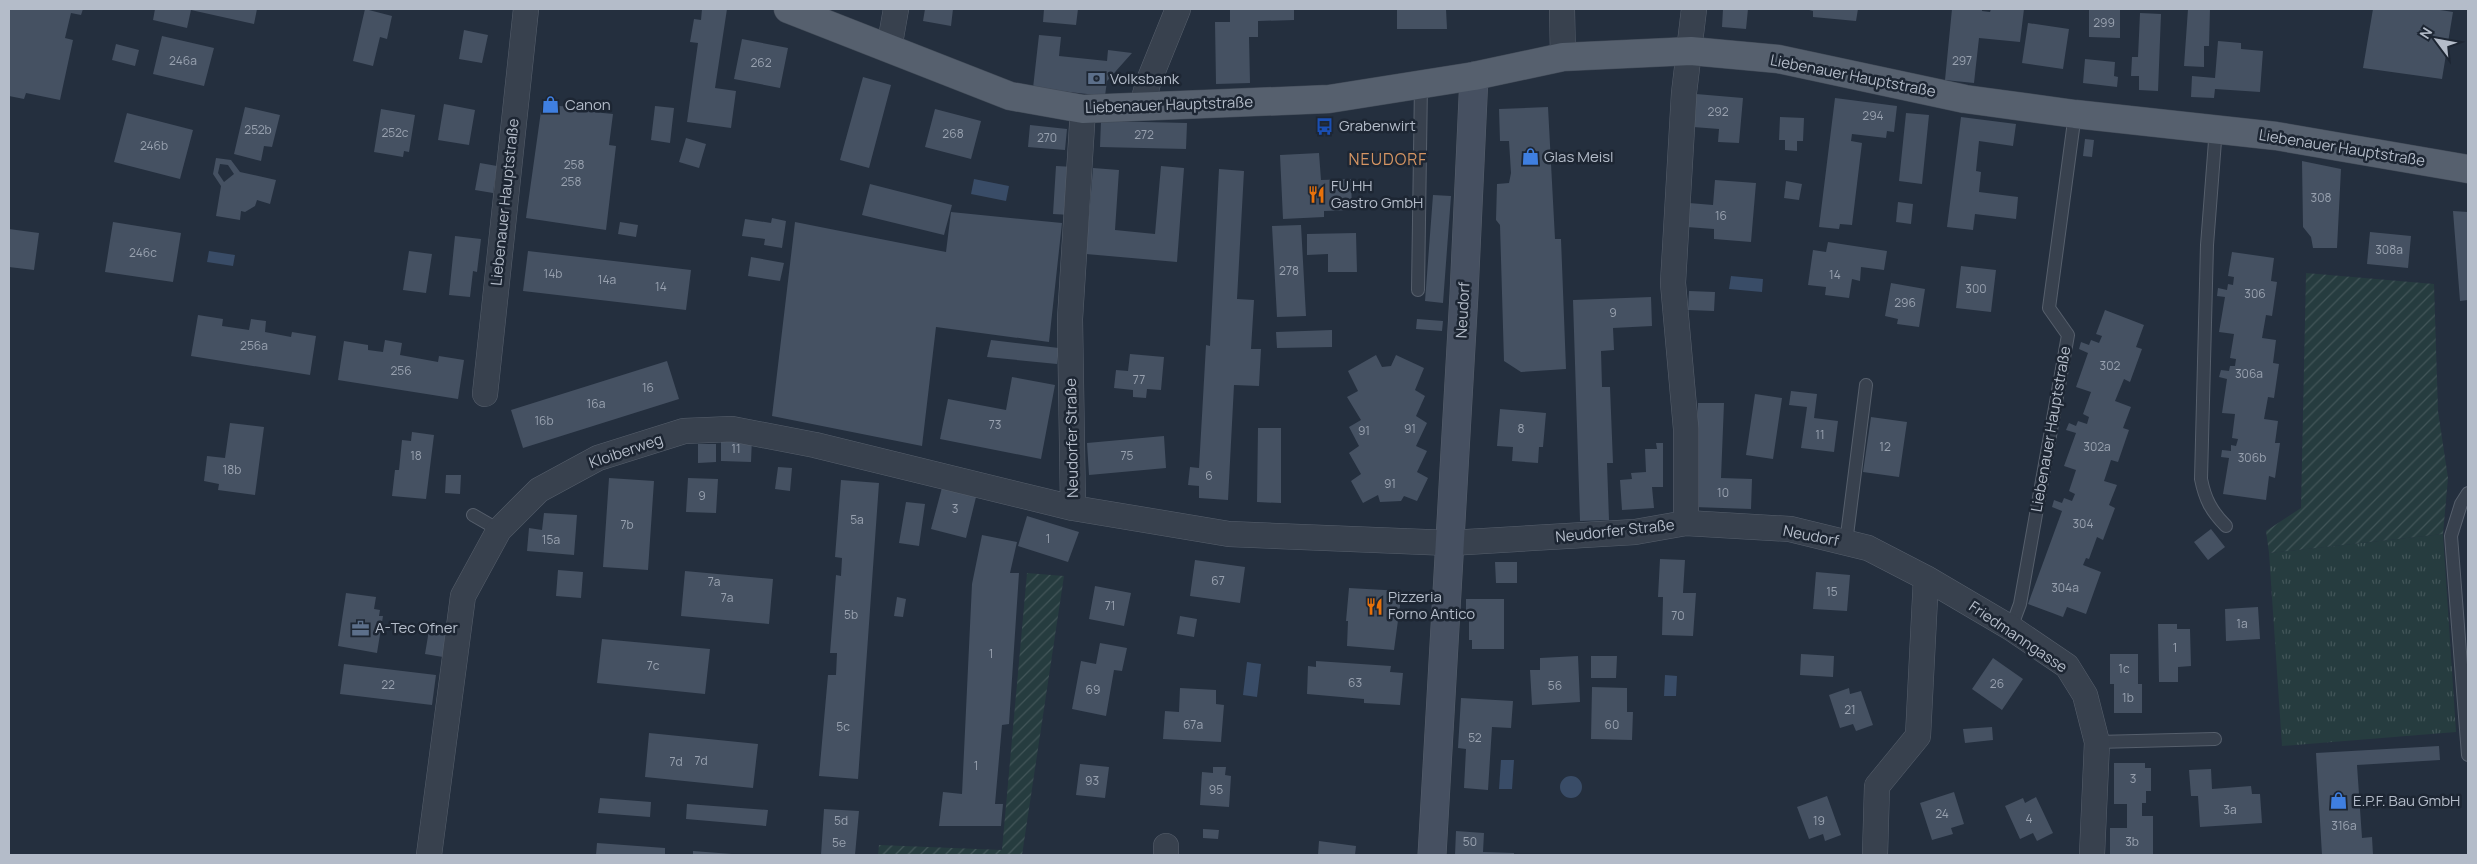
<svg xmlns="http://www.w3.org/2000/svg" width="2477" height="864" font-family="Manrope,sans-serif">
<defs>
<pattern id="grass-tufts" width="24" height="20" patternUnits="userSpaceOnUse" patternTransform="scale(1.25)"><rect width="24" height="20" fill="#263c3f"/><path d="M3 7l-1-3M5 7V3M7 7l1-3M15 17l-1-3M17 17v-4M19 17l1-3" fill="none" stroke="#435659"/></pattern>
<pattern id="garden-furrows" width="10" height="10" patternUnits="userSpaceOnUse" patternTransform="scale(1.25)"><rect width="10" height="10" fill="#263c3f"/><path d="M-1 1l2-2M0 10L10 0M9 11l2-2" fill="none" stroke="#435659"/></pattern>
</defs>
<rect width="100%" height="100%" fill="#242f3e"/>
<!-- grass -->
<path fill="url(#grass-tufts)" d="M2443,534L2456,732L2282,746L2269,553Z"/>
<!-- garden -->
<path fill="url(#garden-furrows)" d="M2306,273L2434,284L2438,411L2448,478L2443,534L2269,553L2266,531L2301,508Z
M1027,573L1064,576L1022,855H878L879,845L1002,850Z"/>
<!-- water -->
<path fill="#394c67" d="M974,179L1009,186L1006,201L971,194Z
M209,251L235,255L233,266L207,262Z
M1731,276L1763,279L1762,292L1729,289Z
M1247,662L1261,664L1257,697L1243,695Z
M1665,675L1677,676L1676,696H1664Z
M1501,760H1514L1512,789H1499Z
M1560 787a11 11 0 1 1 22 0a11 11 0 1 1-22 0Z"/>
<!-- building -->
<path fill="#455162" fill-rule="evenodd" d="M9,9H83L81,15L71,13L65,38L73,40L60,100L26,93L24,99L9,96Z
M155,9H257L254,24L191,10L187,28L153,20Z
M365,9L392,16L387,39L380,37L373,66L353,61Z
M702,9H727L715,88L736,91L731,128L687,122L698,43L690,42L694,19L701,20Z
M925,9H953L951,26L923,21Z
M1044,9H1078L1076,25L1043,22Z
M1230,9H1294V20L1258,21V37H1249L1250,83L1216,84L1215,22H1230Z
M1397,9H1446L1447,29H1397Z
M1723,9H1748L1746,29L1722,27Z
M1805,9H1858L1856,21L1813,17V11Z
M1952,9H1982V11L1990,12L1991,9H2024L2020,42L1979,38L1974,83L1945,80Z
M2089,9H2120V38L2089,37Z
M2188,9H2210L2209,46H2204V67L2184,66Z
M2373,9H2434L2453,12L2442,79L2363,68Z
M2140,13L2161,14L2158,91L2139,90V76H2131L2132,57H2138Z
M2028,23L2069,29L2063,69L2022,63Z
M464,30L488,35L482,63L459,59Z
M1039,35L1061,37L1059,56L1107,61L1108,50L1132,53L1107,81L1105,96L1033,88Z
M162,36L214,48L204,86L153,74Z
M742,39L788,48L780,88L734,79Z
M2218,41L2241,43V49L2263,51L2260,92L2215,89L2214,98L2191,97L2192,76L2215,78Z
M116,44L139,50L135,66L112,60Z
M2085,59L2115,62L2114,76L2118,77L2117,87L2083,83Z
M863,77L891,85L869,168L840,160Z
M1696,94L1743,98L1739,143L1718,142L1719,129L1693,127Z
M1835,98L1897,106L1894,132L1887,131L1886,138L1852,134L1851,141L1862,143L1852,225L1840,224L1839,229L1819,227Z
M444,104L475,110L469,145L438,140Z
M542,104L578,108V104L593,107V112L613,114L609,145L616,146L606,230L526,218Z
M655,106L674,108L670,143L651,140Z
M245,107L280,115L272,147L264,146L261,161L234,154Z
M1548,107L1555,239H1561L1566,369L1521,372L1504,361L1500,225L1496,220L1497,184L1509,183L1511,173L1509,141H1500L1499,109Z
M381,109L415,115L409,152L404,151L403,157L374,152Z
M935,109L981,121L971,159L925,147Z
M127,113L193,130L180,179L114,162Z
M1906,113L1929,115L1922,184L1899,181Z
M1780,117L1804,118L1803,141H1797V151L1785,150V140H1779Z
M1961,117L2016,124L2013,146L1979,141L1976,171L1981,172L1979,192L2018,197L2016,219L1975,214L1973,230L1947,227Z
M1101,121L1187,123L1186,149L1100,147Z
M1030,125L1067,129L1065,150L1028,147Z
M686,138L706,144L699,168L679,162Z
M2085,139L2094,140L2092,157L2083,156Z
M1319,153L1321,180L1351,179L1352,210L1324,211V217L1283,219L1280,155Z
M216,158L231,160L240,172L276,180L270,204L257,200L255,206L245,212L241,211L240,220L216,216L221,186L213,174ZM220,164L228,165L234,174L224,182L218,173Z
M2302,161L2341,169L2337,248H2313L2311,237L2303,227Z
M480,163L497,166L493,193L475,190Z
M1056,166L1074,167L1071,215L1053,214Z
M1161,166L1184,168L1177,262L1086,254L1093,168L1119,170L1115,230L1155,234Z
M1219,169L1244,171L1237,299L1254,300L1251,349H1261L1259,386L1234,385L1228,500L1199,498V486L1188,485L1190,467L1199,468L1206,345L1210,346Z
M1715,180L1756,183L1751,242L1714,239V229L1687,227L1689,203L1713,205Z
M1786,181L1802,184L1799,200L1784,198Z
M870,184L952,205L944,235L862,215Z
M1433,195L1451,196L1443,303L1425,301Z
M1898,202L1913,204L1911,224L1896,222Z
M2453,211L2468,212V300L2460,301Z
M951,212L1062,223L1049,342L936,327L922,446L772,416L795,222L946,252Z
M772,218L786,221L782,248L764,245L765,239L742,236L745,219L771,223Z
M113,222L181,233L173,282L105,272Z
M620,222L638,225L636,237L618,234Z
M1301,225L1306,316L1277,317L1272,226Z
M9,229L39,233L34,270L9,267Z
M2370,232L2411,236L2408,268L2367,264Z
M1356,233L1357,272H1328V254L1307,255V234Z
M455,236L481,239L477,272L473,271L470,297L449,295Z
M1828,242L1887,251L1884,270L1861,267L1860,281L1852,279L1849,298L1825,295L1826,287L1808,285L1813,250L1826,252Z
M409,251L432,254L426,293L403,290Z
M528,251L691,270L686,310L523,291Z
M2232,252L2274,258L2271,281L2277,282L2272,316L2266,315L2262,338L2276,340L2273,363L2279,364L2274,398L2268,397L2264,419L2278,421L2275,443H2280L2275,478L2269,476L2266,500L2223,494L2229,458L2221,457L2222,450L2231,451V445L2236,446L2238,439L2232,438L2235,414L2222,413L2227,379L2219,377L2221,370L2229,371L2230,366H2235L2236,359L2230,358L2234,334L2219,332L2225,297L2217,296L2218,288L2227,290L2228,284L2233,285L2234,277L2228,276Z
M751,257L784,263L780,281L748,276Z
M1961,266L1996,270L1991,312L1956,308Z
M1891,283L1925,289L1919,327L1897,324L1898,319L1885,316Z
M1689,291L1715,292L1714,311L1688,310Z
M1651,297L1652,326L1613,328L1614,350L1601,351L1602,387H1610L1613,463H1607L1609,520L1580,521L1573,300Z
M2105,310L2144,325L2136,347L2142,349L2130,382L2124,379L2115,401L2131,407L2123,428L2129,430L2118,462L2111,460L2104,481L2117,485L2109,505L2115,508L2103,540L2097,537L2089,559L2086,558L2083,565L2101,572L2086,614L2067,607L2063,617L2028,604L2062,511L2052,507L2054,500L2062,503L2064,498L2072,501L2075,494L2069,491L2076,470L2064,466L2076,433L2066,430L2069,423L2076,426L2078,421L2087,424L2089,417L2083,414L2091,392L2076,387L2088,353L2079,349L2081,342L2089,345L2091,340L2099,343L2102,336L2096,334Z
M198,315L223,319L222,326L249,330L251,319L266,321L265,332L291,337L292,332L316,336L310,375L191,356Z
M1417,319L1443,321L1442,331L1416,329Z
M1332,330V347L1277,348L1276,332Z
M385,340L402,343L400,355L438,362L439,356L464,360L458,399L338,380L344,341L368,345V350L383,352Z
M991,340L1059,348L1057,364L987,357Z
M1130,354L1164,357L1161,390L1147,389L1146,398L1133,397V390L1114,388L1116,370L1128,371Z
M1376,355L1382,367L1391,366L1396,355L1424,368L1415,390L1425,396L1416,416L1427,423L1416,446L1427,451L1417,472L1428,478L1417,501L1404,496L1401,501L1380,502L1378,495L1363,503L1351,481L1361,474L1349,453L1359,446L1349,427L1361,420L1347,397L1358,391L1348,371Z
M667,361L679,399L523,448L511,410Z
M1012,377L1055,385L1041,459L940,439L948,399L1006,410Z
M1791,391L1817,394L1814,418L1838,421L1834,452L1801,448L1807,407L1789,405Z
M1755,394L1782,398L1773,459L1746,455Z
M1698,403H1724L1721,478L1752,479L1751,509L1694,507Z
M1500,409L1546,413L1543,447H1539L1538,463L1512,461L1513,447L1497,446Z
M1871,417L1907,422L1899,477L1863,472Z
M230,423L264,427L255,495L218,490L219,484L204,481L207,456L225,458Z
M1258,428H1281V503L1257,502Z
M412,432L434,435L426,499L392,496L395,470H399L402,440L411,441Z
M1164,436L1166,468L1089,475L1087,443Z
M721,437L752,438L751,462L721,461Z
M1656,443H1663V487H1652L1654,508L1622,510L1620,480L1632,479L1631,473L1646,472L1645,449H1657Z
M698,444H716V462L698,463Z
M778,467L792,468L790,491L775,489Z
M446,475H461L460,494L445,493Z
M609,478L654,481L648,570L603,567Z
M688,478L718,479L716,513L686,512Z
M841,480L879,483L858,779L819,776L828,675H836L837,653H830L836,575L841,576L842,558L835,557Z
M944,480L978,489L966,538L931,529Z
M906,502L925,504L919,546L899,543Z
M544,513L577,515L574,555L527,551L529,528L542,530Z
M1027,516L1079,532L1068,562L1018,546Z
M2211,529L2225,547L2208,560L2194,542Z
M982,535L1017,542L1010,573H1019L1009,724L1002,725L995,804H1003L1001,826H939L943,792L962,794L972,584Z
M1660,559L1685,560L1683,593H1696L1693,636L1662,635L1663,597H1658Z
M1195,560L1245,567L1240,603L1190,596Z
M1495,562H1517V583H1496Z
M558,570L583,572L581,598L556,596Z
M685,571L773,579L769,624L681,616Z
M1816,572L1850,575L1847,611L1813,609Z
M1095,586L1131,593L1124,626L1089,619Z
M1349,588L1402,591L1394,650L1347,646L1348,621H1346Z
M346,593L376,597L374,609L380,610L379,616H383L377,653L338,646Z
M897,597L906,599L903,617L894,616Z
M1466,599H1504V649H1472V640H1469V610H1466Z
M2258,607L2260,639L2226,641L2225,609Z
M1180,616L1197,619L1194,637L1177,634Z
M2158,624H2177V629H2190L2191,666L2178,667V682H2159Z
M429,630L447,636L443,657L425,654Z
M602,639L710,649L705,694L597,683Z
M1100,643L1127,648L1122,671L1114,670L1106,716L1072,709L1081,661L1096,664Z
M1801,654L1834,656L1833,677L1800,675Z
M2110,654H2138V684H2142V713H2114V684H2110Z
M1578,656L1580,702L1532,705L1530,670H1540V658Z
M1591,656H1617L1616,678H1591Z
M1993,658L2023,679L2002,710L1972,689Z
M1316,661L1391,666L1390,672L1403,673L1400,705L1364,703V699L1307,694L1308,666L1316,667Z
M344,664L436,675L432,705L340,694Z
M1592,687L1627,688V712H1633L1632,740L1591,739Z
M1180,688L1216,690V704L1224,705L1221,742L1163,739L1165,711L1179,712Z
M1849,688L1850,694L1861,691L1873,725L1856,731L1853,724L1840,728L1829,695Z
M1461,698L1513,701L1511,728L1492,727L1488,790L1464,788L1466,749L1458,748Z
M1992,727L1993,740L1965,743L1963,729Z
M649,733L758,744L753,788L645,777Z
M2439,746L2440,760L2357,765L2362,838L2372,837L2373,855H2322L2316,753Z
M2114,763H2145V768H2151V791H2146V803H2142V816H2153V855H2110V828H2127V804H2114Z
M1080,764L1109,767L1105,798L1076,795Z
M1213,767H1226L1225,775L1231,776L1229,807L1200,805L1202,772L1213,773Z
M2211,769L2212,789L2251,786L2252,794H2260L2262,823L2200,827L2198,796H2191L2189,770Z
M1954,792L1964,824L1951,828L1953,834L1932,840L1920,803Z
M1827,796L1841,835L1825,841L1823,834L1809,839L1797,807Z
M2036,797L2053,833L2037,841L2033,833L2020,839L2005,806L2023,798L2025,803Z
M600,798L651,802L650,817L598,813Z
M687,804L768,810L766,826L686,819Z
M824,809L859,811L855,855H821Z
M1203,829L1219,830L1218,839L1203,838Z
M1456,831L1484,833L1483,852L1514,853V855H1455Z
M1319,841L1356,846L1355,855H1318Z
M597,843L665,848V855H596Z
M693,851L732,854V855H693Z"/>
<g fill="none" stroke-linecap="round" stroke-linejoin="round">
<defs>
<path id="lane" d="M2216,128L2207,245L2201,479C2205,499 2211,511 2226,526
M1418,290L1421,84
M2468,493L2461,504L2451,536L2468,755
M473,515L499,530
M1846,543L1866,385
M2011,628L2020,604L2068,335L2049,308L2075,114
M2097,742L2215,739"/>
<path id="street" d="M1562,9L1563,57
M889,49L896,9
M1142,106L1148,83L1178,9
M485,394L526,9
M1073,508L1070,319L1083,109
M1686,523V429L1673,283L1684,93L1694,9
M429,855L463,596L499,530L539,490L598,458L684,431L732,429L815,445L1073,508L1229,534L1450,543L1635,532L1686,523L1790,529L1868,548L1926,578L2011,628L2067,666L2085,695L2097,742L2092,855
M1166,855V846
M1875,855L1877,786L1918,736L1926,578"/>
<path id="secondary" d="M1432,855L1464,294L1474,76"/>
<path id="primary" d="M788,9L1010,96L1083,109L1329,99L1474,76L1563,57L1691,51L1778,59L1965,99L2075,114L2276,136L2468,169"/>
</defs>
<!-- lane casing -->
<use href="#lane" stroke="#565f6c" stroke-width="14"/>
<!-- street casing -->
<use href="#street" stroke="#565f6c" stroke-width="26"/>
<!-- secondary casing -->
<use href="#secondary" stroke="#565f6c" stroke-width="29"/>
<!-- primary casing -->
<use href="#primary" stroke="#414a57" stroke-width="29"/>
<!-- lane -->
<use href="#lane" stroke="#38414e" stroke-width="12"/>
<!-- street -->
<use href="#street" stroke="#38414e" stroke-width="25"/>
<!-- secondary -->
<use href="#secondary" stroke="#465061" stroke-width="28"/>
<!-- primary -->
<use href="#primary" stroke="#56606e" stroke-width="28"/>
</g>
<!-- icons -->
<defs>
<symbol id="bank-bare" viewBox="-9 -9 18 18"><path d="M-6-4H6V4H-6ZM0-2.3a2.3 2.3 0 1 0 0 4.6a2.3 2.3 0 1 0 0-4.6Z" fill="#5c6f8a" stroke="#1d2633" stroke-width="2.5" paint-order="stroke"/></symbol>
<symbol id="shop-bare" viewBox="-9 -9 18 18"><path d="M-5-2.5h2.3a2.7 3.5 0 0 1 5.4 0H5L5.5 6h-11ZM-1.5-2.5h3a1.5 2.3 0 0 0-3 0Z" fill="#3f7fe0" stroke="#1d2633" stroke-width="2.5" paint-order="stroke"/></symbol>
<symbol id="bus-bare" viewBox="-9 -9 18 18"><path d="M-5-6H5V4H4V6H2V4H-2V6H-4V4H-5ZM-3.5-4V0h7V-4ZM-3.5 1.2v1.5H-2V1.2ZM2 1.2v1.5H3.5V1.2Z" fill="#1a4fb4" stroke="#1d2633" stroke-width="2.5" paint-order="stroke"/></symbol>
<symbol id="restaurant-bare" viewBox="-9 -9 18 18"><path d="M-5-6h1v4h1v-4h1v4h1v-4h1v5L-1.5 .5V6h-2V.5L-5-1ZM5-6V6H3V1.5H1.5Q1.5-4 5-6Z" fill="#e8710a" stroke="#1d2633" stroke-width="2.5" paint-order="stroke"/></symbol>
<symbol id="office-bare" viewBox="-9 -9 18 18"><path d="M-6-3h4V-5.5h4V-3h4V5H-6ZM-1-4.5V-3h2v-1.5ZM-6 0V1H6V0Z" fill="#5c6f8a" stroke="#1d2633" stroke-width="2.5" paint-order="stroke"/></symbol>
</defs>
<g fill-rule="evenodd">
<use href="#bank-bare" x="1084" y="66" width="25" height="25"/>
<use href="#shop-bare" x="538" y="92" width="25" height="25"/>
<use href="#bus-bare" x="1312" y="114" width="25" height="25"/>
<use href="#shop-bare" x="1518" y="144" width="25" height="25"/>
<use href="#restaurant-bare" x="1304" y="182" width="25" height="25"/>
<use href="#restaurant-bare" x="1362" y="594" width="25" height="25"/>
<use href="#office-bare" x="348" y="616" width="25" height="25"/>
<use href="#shop-bare" x="2326" y="788" width="25" height="25"/>
</g>
<g text-anchor="middle" stroke-width="5" stroke-linejoin="round" paint-order="stroke">
<!-- number labels -->
<g font-size="12" fill="#98a1af">
<text x="2104" y="27">299</text>
<text x="183" y="65">246a</text>
<text x="1962" y="65">297</text>
<text x="761" y="67">262</text>
<text x="1718" y="116">292</text>
<text x="1873" y="120">294</text>
<text x="258" y="134">252b</text>
<text x="395" y="137">252c</text>
<text x="953" y="138">268</text>
<text x="1144" y="139">272</text>
<text x="1047" y="142">270</text>
<text x="154" y="150">246b</text>
<text x="574" y="169">258</text>
<text x="571" y="186">258</text>
<text x="2321" y="202">308</text>
<text x="1721" y="220">16</text>
<text x="2389" y="254">308a</text>
<text x="143" y="257">246c</text>
<text x="1289" y="275">278</text>
<text x="553" y="278">14b</text>
<text x="1835" y="279">14</text>
<text x="607" y="284">14a</text>
<text x="661" y="291">14</text>
<text x="1976" y="293">300</text>
<text x="2255" y="298">306</text>
<text x="1905" y="307">296</text>
<text x="1613" y="317">9</text>
<text x="254" y="350">256a</text>
<text x="2110" y="370">302</text>
<text x="401" y="375">256</text>
<text x="2249" y="378">306a</text>
<text x="1139" y="384">77</text>
<text x="648" y="392">16</text>
<text x="596" y="408">16a</text>
<text x="544" y="425">16b</text>
<text x="995" y="429">73</text>
<text x="1410" y="433">91</text>
<text x="1521" y="433">8</text>
<text x="1364" y="435">91</text>
<text x="1820" y="439">11</text>
<text x="1885" y="451">12</text>
<text x="2097" y="451">302a</text>
<text x="736" y="453">11</text>
<text x="416" y="460">18</text>
<text x="1127" y="460">75</text>
<text x="2252" y="462">306b</text>
<text x="232" y="474">18b</text>
<text x="1209" y="480">6</text>
<text x="1390" y="488">91</text>
<text x="1723" y="497">10</text>
<text x="702" y="500">9</text>
<text x="955" y="513">3</text>
<text x="857" y="524">5a</text>
<text x="2083" y="528">304</text>
<text x="627" y="529">7b</text>
<text x="1048" y="543">1</text>
<text x="551" y="544">15a</text>
<text x="1218" y="585">67</text>
<text x="714" y="586">7a</text>
<text x="2065" y="592">304a</text>
<text x="1832" y="596">15</text>
<text x="727" y="602">7a</text>
<text x="1110" y="610">71</text>
<text x="851" y="619">5b</text>
<text x="1678" y="620">70</text>
<text x="2242" y="628">1a</text>
<text x="2175" y="652">1</text>
<text x="991" y="658">1</text>
<text x="653" y="670">7c</text>
<text x="2124" y="673">1c</text>
<text x="1355" y="687">63</text>
<text x="1997" y="688">26</text>
<text x="388" y="689">22</text>
<text x="1555" y="690">56</text>
<text x="1093" y="694">69</text>
<text x="2128" y="702">1b</text>
<text x="1850" y="714">21</text>
<text x="1193" y="729">67a</text>
<text x="1612" y="729">60</text>
<text x="843" y="731">5c</text>
<text x="1475" y="742">52</text>
<text x="701" y="765">7d</text>
<text x="676" y="766">7d</text>
<text x="976" y="770">1</text>
<text x="2133" y="783">3</text>
<text x="1092" y="785">93</text>
<text x="1216" y="794">95</text>
<text x="2230" y="814">3a</text>
<text x="1942" y="818">24</text>
<text x="2029" y="823">4</text>
<text x="841" y="825">5d</text>
<text x="1819" y="825">19</text>
<text x="2344" y="830">316a</text>
<text x="1470" y="846">50</text>
<text x="2132" y="846">3b</text>
<text x="839" y="847">5e</text>
</g>
<!-- street labels -->
<g font-size="15" fill="#b4bcc9" stroke="#1d2633">
<text transform="translate(1853 76) rotate(11)" y="5">Liebenauer Hauptstraße</text>
<text transform="translate(1169 105) rotate(-2)" y="5">Liebenauer Hauptstraße</text>
<text transform="translate(2342 148) rotate(9)" y="5">Liebenauer Hauptstraße</text>
<text transform="translate(505 202) rotate(-84)" y="5">Liebenauer Hauptstraße</text>
<text transform="translate(1463 310) rotate(-87)" y="5">Neudorf</text>
<text transform="translate(2051 429) rotate(-80)" y="5">Liebenauer Hauptstraße</text>
<text transform="translate(1072 438) rotate(-91)" y="5">Neudorfer Straße</text>
<text transform="translate(626 451) rotate(-19)" y="5">Kloiberweg</text>
<text transform="translate(1615 531) rotate(-6)" y="5">Neudorfer Straße</text>
<text transform="translate(1811 536) rotate(11)" y="5">Neudorf</text>
<text transform="translate(2018 637) rotate(34)" y="5">Friedmanngasse</text>
</g>
<!-- poi labels -->
<g font-size="15" fill="#b4bcc9" stroke="#1d2633" text-anchor="start">
<text x="1110" y="84">Volksbank</text>
<text x="565" y="110">Canon</text>
<text x="1339" y="131">Grabenwirt</text>
<text x="1544" y="162">Glas Meisl</text>
<text x="1331" y="191">FU HH<tspan x="1331" dy="17">Gastro GmbH</tspan></text>
<text x="1388" y="602">Pizzeria<tspan x="1388" dy="17">Forno Antico</tspan></text>
<text x="375" y="633">A-Tec Ofner</text>
<text x="2353" y="806">E.P.F. Bau GmbH</text>
</g>
<!-- neighbourhood labels -->
<g font-size="16" letter-spacing="1" fill="#d59563" stroke="#1d2633">
<text x="1388" y="165">NEUDORF</text>
</g>
</g>
<!-- border -->
<rect width="2477" height="864" fill="none" stroke="#b4bcc9" stroke-width="20"/>
<!-- north arrow -->
<g transform="translate(2437 40) rotate(302)" stroke="#1d2633" stroke-width="4" paint-order="stroke">
<path d="M0-4L9 19L0 12L-9 19Z" fill="#b4bcc9"/>
<text y="-8" font-size="14" font-weight="bold" text-anchor="middle" fill="#b4bcc9">N</text>
</g>
</svg>
